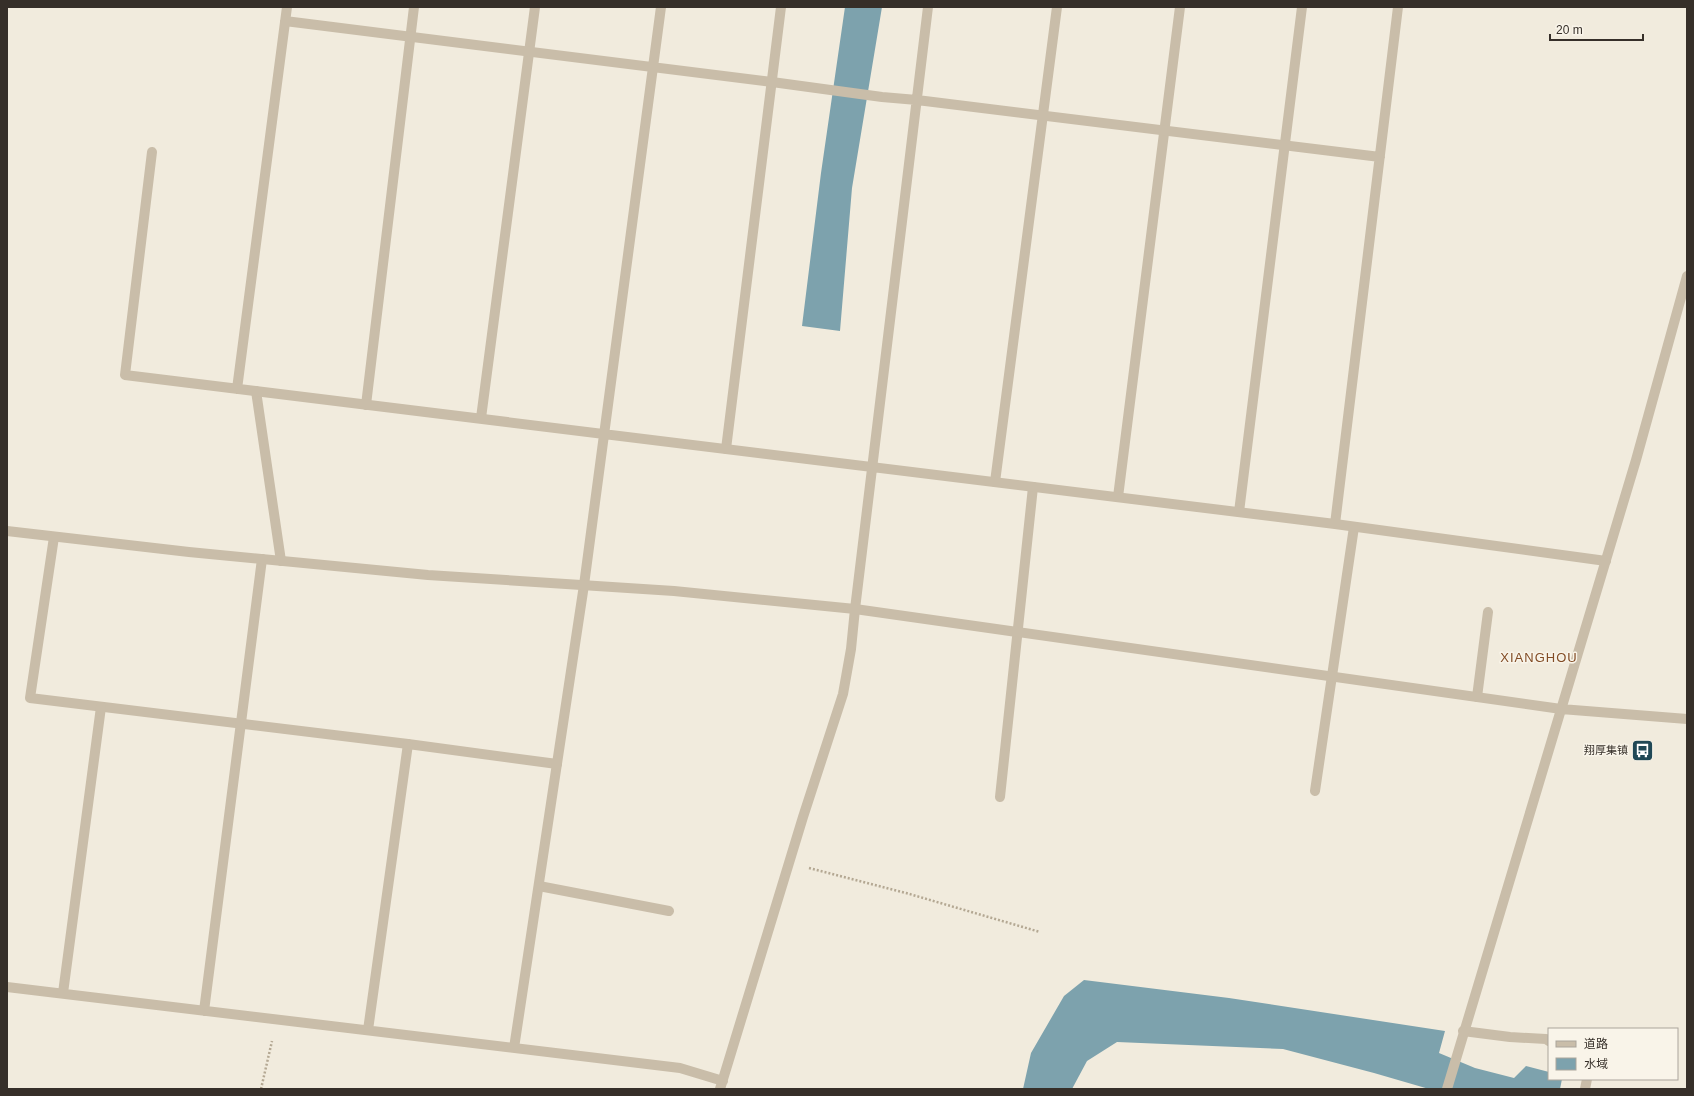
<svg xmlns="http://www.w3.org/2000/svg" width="1694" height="1096" font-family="Arial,'Noto Sans SC',sans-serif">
<rect width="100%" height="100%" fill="#f1ebdd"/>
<!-- water -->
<path fill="#7da2ad" d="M845,7H882L852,188L840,331L802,326L821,173Z
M1084,980L1229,998L1445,1031L1439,1053L1475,1068L1514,1078L1526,1066L1549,1072V1079H1562L1560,1089H1429L1374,1073L1283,1049L1117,1042L1087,1061L1072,1089H1023L1031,1053L1064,996Z"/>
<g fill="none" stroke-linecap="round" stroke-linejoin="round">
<!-- path -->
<path stroke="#b4a893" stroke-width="2.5" stroke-dasharray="2 2" stroke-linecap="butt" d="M809,868L906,893L1040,932
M261,1089L272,1041"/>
<!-- service -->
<path stroke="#c9bda9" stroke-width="10" d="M256,391L281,561
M366,405L414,7
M481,418L535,7
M726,449L781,7
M995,482L1057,7
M1118,497L1180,7
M1239,512L1302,7
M54,537L30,698L408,744L557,764
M1477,697L1488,612
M1315,791L1354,527
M1000,797L1033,487
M539,886L669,911
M1463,1031L1510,1037L1546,1039L1549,1041
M1585,1089L1587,1079"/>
<!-- minor -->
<path stroke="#c9bda9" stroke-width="10" d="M285,21L772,82L882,97L917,100L1380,157
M152,152L125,375L1335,524L1606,561
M237,389L287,7
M1335,524L1398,7
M7,987L680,1068L723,1081
M63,993L101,707
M204,1011L262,559
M368,1030L408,744
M514,1048L584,585L661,7
M720,1089L803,817L843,694L851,649L855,609L928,7"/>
<!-- tertiary -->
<path stroke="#c9bda9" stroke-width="10" d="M7,531L189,552L428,575L674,591L855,609L1561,709L1687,719
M1447,1089L1636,460L1687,276"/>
</g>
<!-- icons -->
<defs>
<symbol id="bus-square" viewBox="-11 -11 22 22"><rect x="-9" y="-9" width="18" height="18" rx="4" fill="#204856" stroke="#f9f4e9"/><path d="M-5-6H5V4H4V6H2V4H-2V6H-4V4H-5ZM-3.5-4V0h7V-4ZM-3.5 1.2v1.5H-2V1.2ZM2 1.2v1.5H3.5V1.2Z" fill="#fff"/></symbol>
</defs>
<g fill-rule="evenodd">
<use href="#bus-square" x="1630" y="738" width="25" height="25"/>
</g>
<g text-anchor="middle" stroke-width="3" stroke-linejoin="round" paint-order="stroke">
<!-- poi labels -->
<g font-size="11" fill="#362f29" stroke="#f9f4e9" text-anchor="end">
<text x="1628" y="754">翔厚集镇</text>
</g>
<!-- quarter labels -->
<g font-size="13" letter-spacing="1" fill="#824c25" stroke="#f9f4e9">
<text x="1539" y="662">XIANGHOU</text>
</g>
</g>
<!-- border -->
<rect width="1694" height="1096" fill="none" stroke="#362f29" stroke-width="16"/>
<!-- legend -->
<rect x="1548" y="1028" width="130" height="52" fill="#f9f4e9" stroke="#aba59c"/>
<rect x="1556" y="1041" width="20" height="6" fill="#c9bda9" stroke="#aba59c"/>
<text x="1584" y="1048" font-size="12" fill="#362f29">道路</text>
<rect x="1556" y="1058" width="20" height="12" fill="#7da2ad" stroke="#aba59c"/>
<text x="1584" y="1068" font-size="12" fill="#362f29">水域</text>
<!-- scale -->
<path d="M1550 34v6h93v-6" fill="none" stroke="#362f29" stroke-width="2"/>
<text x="1556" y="34" font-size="12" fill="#362f29" stroke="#f9f4e9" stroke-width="3" paint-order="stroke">20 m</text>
</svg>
